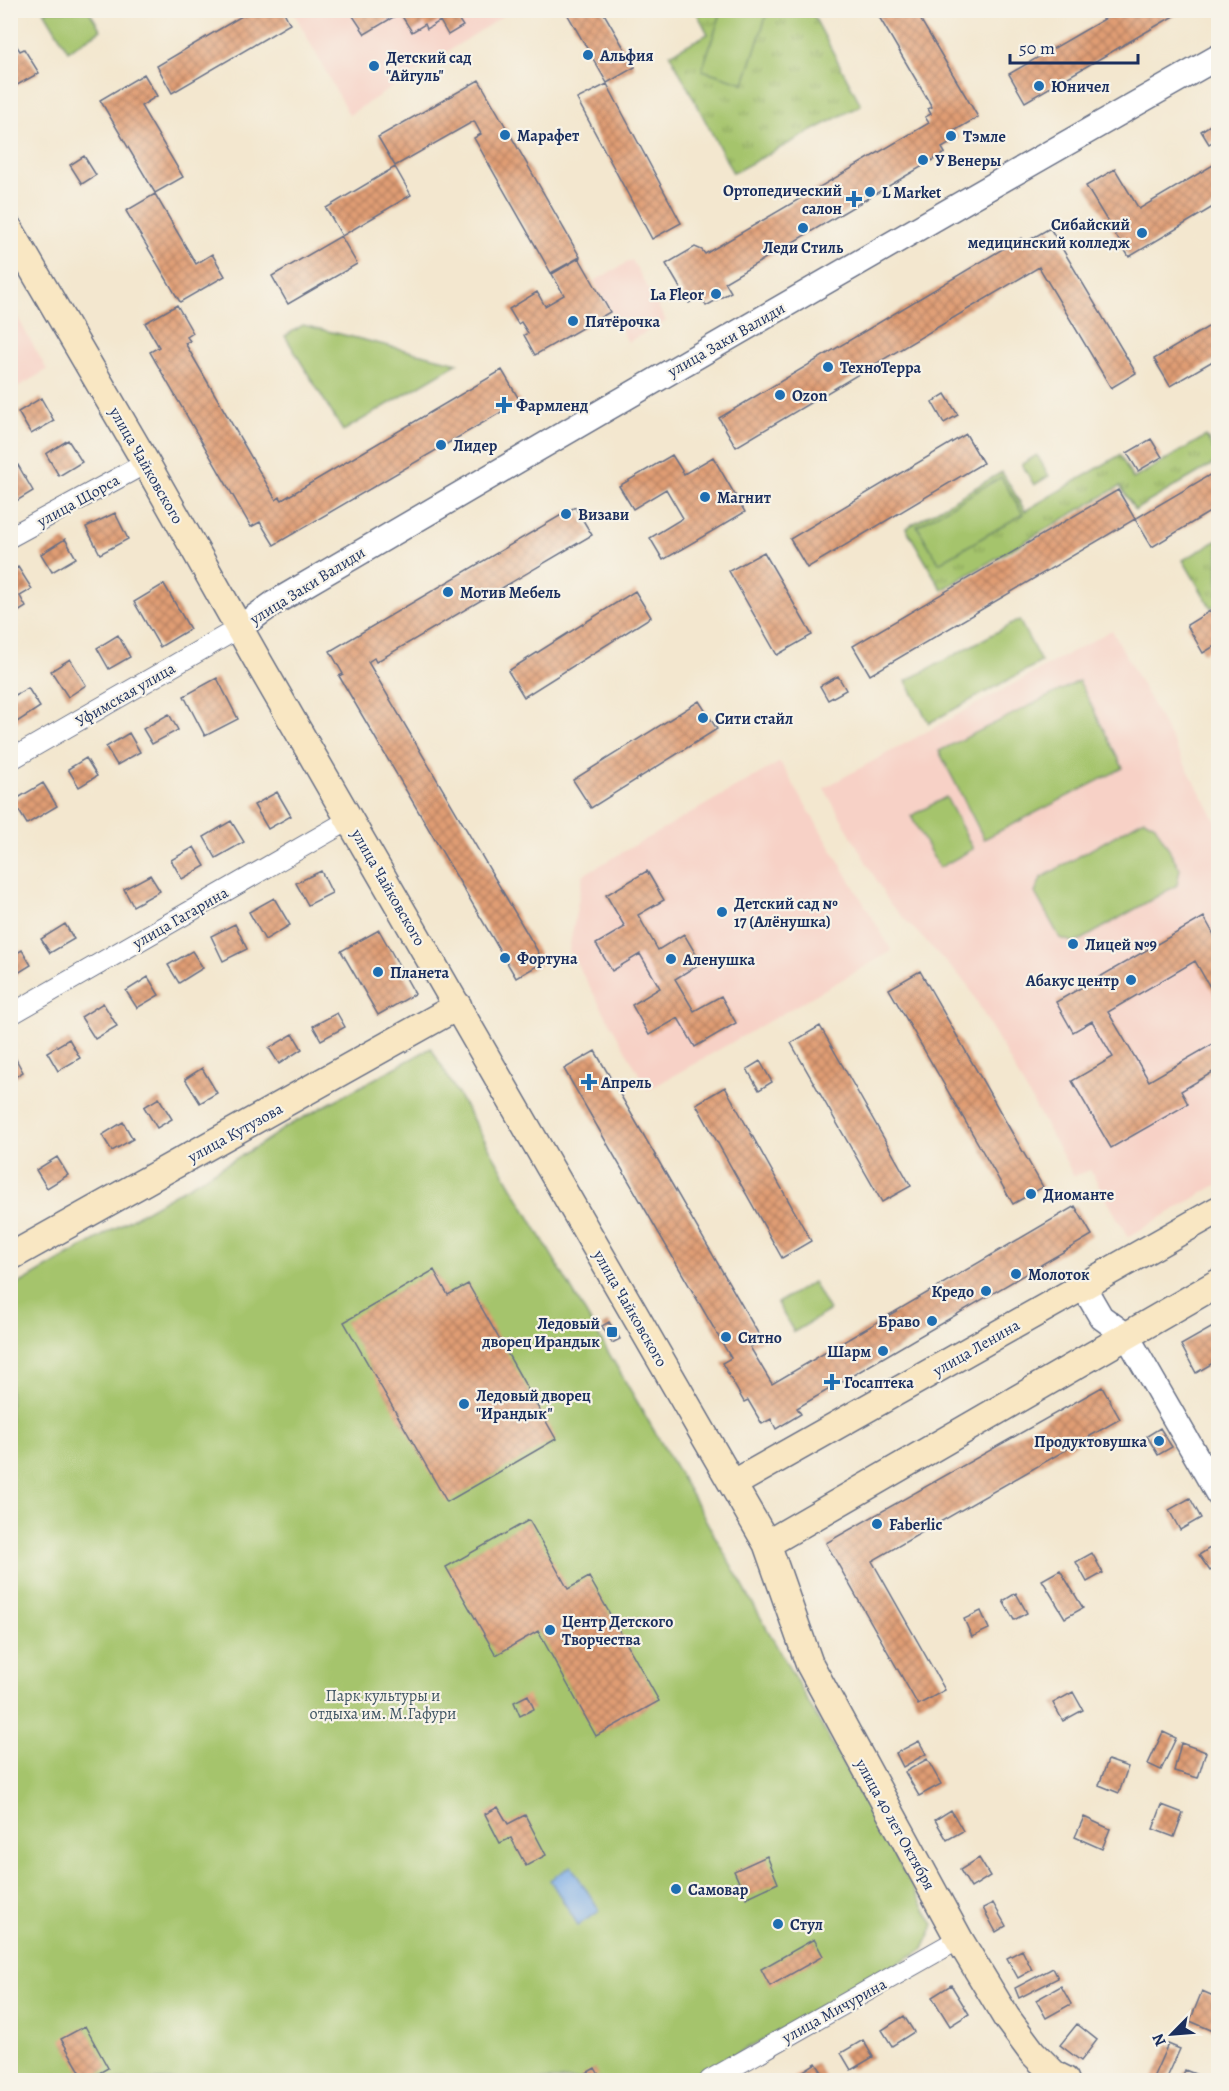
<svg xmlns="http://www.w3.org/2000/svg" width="1229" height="2091" font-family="Alegreya,serif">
<defs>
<pattern id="grass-tufts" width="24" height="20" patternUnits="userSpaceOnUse" patternTransform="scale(1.5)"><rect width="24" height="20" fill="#a5c46c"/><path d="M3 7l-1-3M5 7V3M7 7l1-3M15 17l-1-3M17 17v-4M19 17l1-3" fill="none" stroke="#86a05c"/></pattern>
<pattern id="building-cross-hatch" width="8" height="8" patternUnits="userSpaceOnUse" patternTransform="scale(1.5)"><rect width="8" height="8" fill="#e09d73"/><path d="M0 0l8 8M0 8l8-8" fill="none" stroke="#b58062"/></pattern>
</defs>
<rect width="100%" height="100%" fill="#f7f3e8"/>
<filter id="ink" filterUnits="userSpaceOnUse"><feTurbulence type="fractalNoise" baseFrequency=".0167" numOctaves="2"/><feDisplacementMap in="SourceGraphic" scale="12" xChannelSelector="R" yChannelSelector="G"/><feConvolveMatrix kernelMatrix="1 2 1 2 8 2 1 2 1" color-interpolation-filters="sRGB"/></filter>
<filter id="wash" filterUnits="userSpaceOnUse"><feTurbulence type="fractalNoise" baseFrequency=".008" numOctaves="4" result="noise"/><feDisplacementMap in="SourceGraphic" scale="24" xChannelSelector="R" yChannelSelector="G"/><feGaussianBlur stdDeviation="1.35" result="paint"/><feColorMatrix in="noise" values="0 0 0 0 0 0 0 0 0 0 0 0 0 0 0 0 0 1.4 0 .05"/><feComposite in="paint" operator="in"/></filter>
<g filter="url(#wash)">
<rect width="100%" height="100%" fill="#f3e7cf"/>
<!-- built -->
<path fill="#f7d1c6" d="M293,11H505L503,16L349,115Z
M632,260L666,321L628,342L594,281Z
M10,304L47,370L11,391H10Z
M1112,630L1218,825V1184L1128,1237L1090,1170L1074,1176L967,984L890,904L824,788Z
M780,762L892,951L648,1090L569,950L583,875Z"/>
<!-- grass -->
<path fill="url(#grass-tufts)" stroke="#607a65" stroke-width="1.5" d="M696,11H811L861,105L733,173L670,54L708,34Z
M1206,436L1218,458V461L1135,510L1120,486L942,590L906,528L1002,472L1025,511L1120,455L1133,479Z
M1218,540V603L1211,608L1183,560Z"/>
<!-- park -->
<path fill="#a5c46c" stroke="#607a65" stroke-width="1.5" d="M722,10L768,11L744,83L702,70Z
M44,11H89L101,30L68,51Z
M303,325L458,363L343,431L285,336Z
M1037,455L1049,476L1034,485L1022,464Z
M1001,477L1023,514L939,563L917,526Z
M1019,620L1041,662L929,723L906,681Z
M1079,681L1123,768L984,839L939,751Z
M946,797L973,849L939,868L911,816Z
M1144,819L1155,825L1180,869L1177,885L1076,943L1060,938L1035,893L1041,878Z
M431,1048L695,1501L934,1925L923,1949L691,2080H11L10,1289L256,1147L286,1127Z
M813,1282L829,1311L794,1332L777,1303Z"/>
<!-- water -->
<path fill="#7aace6" stroke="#4a6ea2" stroke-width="1.5" d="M571,1866L600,1911L578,1925L550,1880Z"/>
<g id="blocks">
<!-- building -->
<path fill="url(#building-cross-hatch)" d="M252,10H283L290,24L172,93L157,66Z
M355,10H439L444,19L454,13L463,26L448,35L440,21L427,29L425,24L412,32L400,13L365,34L351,13Z
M565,10H602L635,67L607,83Z
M875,10H915L978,117L954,131L959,138L942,148L945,153L725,282L731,292L706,306L701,296L689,303L666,264L695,247L702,250L705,254L929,123L925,117L931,114L928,109L932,107Z
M1120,10H1184L1025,102L1009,74Z
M10,45L12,48L16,45L20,51L24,49L39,73L10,89Z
M144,74L157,96L141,106L183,177L155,193L100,100Z
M479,80L580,257L551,273L474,138L481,134L474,121L395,166L378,137Z
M607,84L681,223L652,239L577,99Z
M1218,120V138L1209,144L1201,131Z
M84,156L96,175L82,184L70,165Z
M1218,162V204L1129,257L1086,186L1115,169L1139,209Z
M395,167L411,195L342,236L326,208Z
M155,194L196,264L212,254L225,276L180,302L126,211Z
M1050,228L1136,373L1111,388L1039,267L736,447L719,418L1021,238L1024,243Z
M341,236L357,264L288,304L272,276Z
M579,258L610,312L535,355L524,335L528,333L521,322L518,324L509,309L537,292L545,306L564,295L552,274Z
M177,305L193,333L187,337L190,341L185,343L276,500L280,497L282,500L502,370L520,401L274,545L260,522L251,527L150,352L159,347L145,323Z
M1218,321V358L1170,386L1154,359Z
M945,394L958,415L944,423L932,402Z
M41,398L54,421L31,434L18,412Z
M966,434L983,463L807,568L790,539Z
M1151,439L1162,457L1138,471L1127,453Z
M68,440L82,462L59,476L46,454Z
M672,455L684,474L713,457L745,512L663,560L650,538L683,518L666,489L633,509L619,486Z
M18,465L33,491L10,505V469Z
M1218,470V507L1152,547L1135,519Z
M1118,490L1135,519L870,675L853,646Z
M575,507L592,535L376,662L374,658L368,662L544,962L516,978L339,676L343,674L330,651Z
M115,513L128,539L100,554L86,527Z
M65,539L76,558L52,572L41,554Z
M764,552L812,635L777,655L729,571Z
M18,567L32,589L20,596L26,607L13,615L10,611V572Z
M164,584L190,629L160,647L134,602Z
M635,591L651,617L524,697L508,671Z
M1218,606V644L1203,653L1187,625Z
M118,635L130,657L109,669L97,648Z
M70,659L86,685L68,697L51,671Z
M838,676L846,690L828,700L820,686Z
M217,678L238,719L205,736L184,696Z
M28,688L40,707L17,722L10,712V698Z
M699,701L717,729L591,808L573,780Z
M169,714L178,730L152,744L143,729Z
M129,733L140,752L117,765L106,747Z
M86,758L97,776L79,787L68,769Z
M43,783L57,806L27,824L13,801Z
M277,792L291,816L268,829L254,805Z
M231,821L244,842L216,858L204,837Z
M194,847L205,866L182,879L171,860Z
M321,871L332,893L308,905L296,883Z
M647,871L664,900L638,915L658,950L684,934L701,963L675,979L694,1011L721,996L736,1023L695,1047L678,1018L649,1035L632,1005L660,988L640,954L612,971L596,944L625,927L606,895Z
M150,875L160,891L133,906L124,889Z
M274,898L290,925L265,940L249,912Z
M1204,917L1218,942V1001L1195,961L1108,1012L1149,1081L1218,1041V1069L1181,1091L1188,1104L1111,1148L1072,1081L1113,1057L1092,1021L1073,1032L1056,1002Z
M65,924L74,939L50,953L41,939Z
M235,924L247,949L223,961L211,936Z
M379,930L415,994L378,1015L341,951Z
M22,950L31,965L10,978V957Z
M192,951L203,968L179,983L168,965Z
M920,971L1043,1187L1013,1204L889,989Z
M148,977L159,995L137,1008L126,991Z
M103,1003L117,1026L95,1039L81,1017Z
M337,1013L345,1027L321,1040L313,1026Z
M820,1026L911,1186L882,1202L791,1043Z
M293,1034L302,1049L279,1064L269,1048Z
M69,1039L80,1058L58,1071L47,1052Z
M595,1051L762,1340L750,1347L772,1384L1075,1206L1092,1235L797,1408L801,1414L776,1429L771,1419L762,1424L748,1400L744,1402L722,1363L731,1358L564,1069Z
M13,1054L23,1072L10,1080V1056Z
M760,1061L772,1082L759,1090L747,1069Z
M202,1068L217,1093L200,1103L185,1079Z
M725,1087L811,1241L782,1258L696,1104Z
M159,1098L172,1119L157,1128L144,1107Z
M123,1122L133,1139L112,1151L102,1135Z
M57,1157L68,1175L47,1188L36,1170Z
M434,1270L448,1295L468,1284L556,1439L447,1502L344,1322Z
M609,1322L620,1339L612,1343L602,1326Z
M1218,1324V1360L1196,1373L1181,1345Z
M1102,1387L1120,1419L872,1561L945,1690L918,1705L826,1543Z
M1160,1428L1172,1447L1158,1455L1147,1436Z
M1190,1498L1201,1518L1180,1530L1169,1510Z
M529,1520L568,1589L589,1577L659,1701L596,1736L538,1631L496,1655L446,1567Z
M1216,1544L1218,1547V1565L1210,1571L1199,1555Z
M1092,1553L1103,1573L1087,1582L1076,1562Z
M1060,1570L1083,1608L1065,1618L1042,1580Z
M1016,1593L1027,1613L1014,1620L1003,1601Z
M981,1611L989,1629L972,1637L964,1619Z
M1073,1692L1083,1710L1063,1721L1053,1703Z
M528,1695L534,1709L520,1716L514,1702Z
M1163,1732L1176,1738L1161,1770L1148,1764Z
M919,1741L926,1754L903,1767L896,1753Z
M1181,1743L1206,1752L1198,1778L1174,1771Z
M927,1759L941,1784L919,1796L905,1772Z
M1108,1760L1128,1767L1119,1793L1099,1785Z
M1162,1805L1183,1813L1174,1837L1153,1829Z
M498,1807L508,1824L525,1815L546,1855L526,1866L511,1838L500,1843L485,1814Z
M951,1810L963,1831L947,1840L935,1820Z
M1084,1817L1110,1829L1102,1849L1075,1837Z
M767,1856L778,1883L746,1898L734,1871Z
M979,1858L990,1876L971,1888L960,1870Z
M993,1903L1006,1926L996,1932L983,1908Z
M814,1939L823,1956L770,1986L761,1969Z
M1022,1950L1032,1970L1018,1978L1007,1958Z
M1053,1968L1058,1978L1019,1998L1015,1988Z
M951,1985L969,2014L950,2026L932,1997Z
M1061,1986L1071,2004L1046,2018L1036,2000Z
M1202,1991L1218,1998V2033L1190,2021Z
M904,2016L914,2032L892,2046L882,2030Z
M1077,2024L1097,2040L1081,2061L1060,2045Z
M85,2026L108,2068L87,2080H85L61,2039Z
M863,2040L873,2057L851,2070L841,2053Z
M1168,2044L1180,2049L1166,2080H1152Z
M816,2063L827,2080H796L794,2077Z
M595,2068L599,2075L590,2080H584L581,2076Z
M1185,2070L1210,2080H1181Z"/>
</g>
</g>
<g filter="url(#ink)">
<use href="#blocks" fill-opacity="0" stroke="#676f86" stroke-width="1.5"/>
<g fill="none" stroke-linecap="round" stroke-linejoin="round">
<defs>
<path id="minor" d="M10,537L146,463
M10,760L239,628
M10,1015L349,820
M710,2080L959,1939"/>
<path id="tertiary" d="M239,628L274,603C588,419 902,236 1218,57
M1083,1286L1101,1317L1127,1336L1218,1494"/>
<path id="secondary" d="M10,230L146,463L259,663L767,1544L809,1663L959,1939L1006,2017L1032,2052L1055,2075L1065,2080
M10,1257L458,1006
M733,1484L1218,1210
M767,1544L1218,1283"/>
</defs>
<!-- minor casing -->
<use href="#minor" stroke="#676f86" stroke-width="22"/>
<!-- tertiary casing -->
<use href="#tertiary" stroke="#676f86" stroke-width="27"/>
<!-- secondary casing -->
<use href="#secondary" stroke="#676f86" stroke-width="30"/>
<!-- minor -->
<use href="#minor" stroke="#fff" stroke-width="20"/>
<!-- tertiary -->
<use href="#tertiary" stroke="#fff" stroke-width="24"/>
<!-- secondary -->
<use href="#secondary" stroke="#f9e7c3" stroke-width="27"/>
</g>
</g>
<!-- markers -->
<g fill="#1f6fb2" stroke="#f7f3e8" stroke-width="2">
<circle cx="588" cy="55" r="6"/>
<circle cx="374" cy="66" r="6"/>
<circle cx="1039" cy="86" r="6"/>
<circle cx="505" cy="135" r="6"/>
<circle cx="951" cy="136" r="6"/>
<circle cx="923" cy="160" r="6"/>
<circle cx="870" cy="192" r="6"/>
<path d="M851 190h6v6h6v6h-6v6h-6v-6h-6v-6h6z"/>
<circle cx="803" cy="228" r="6"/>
<circle cx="1142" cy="233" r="6"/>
<circle cx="716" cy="294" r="6"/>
<circle cx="573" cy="321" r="6"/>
<circle cx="828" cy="367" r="6"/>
<circle cx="780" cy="395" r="6"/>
<path d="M501 396h6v6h6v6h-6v6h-6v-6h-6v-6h6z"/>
<circle cx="441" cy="445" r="6"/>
<circle cx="705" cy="497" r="6"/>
<circle cx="566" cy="514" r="6"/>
<circle cx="448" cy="592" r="6"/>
<circle cx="703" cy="718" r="6"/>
<circle cx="722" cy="912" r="6"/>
<circle cx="1073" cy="944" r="6"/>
<circle cx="505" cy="958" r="6"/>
<circle cx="671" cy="959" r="6"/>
<circle cx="378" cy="972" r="6"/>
<circle cx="1131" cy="980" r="6"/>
<path d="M586 1073h6v6h6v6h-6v6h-6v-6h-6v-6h6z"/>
<circle cx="1031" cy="1194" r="6"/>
<circle cx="1016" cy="1274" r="6"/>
<circle cx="986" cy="1291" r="6"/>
<circle cx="932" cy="1321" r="6"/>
<rect x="606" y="1326" width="12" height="12" rx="3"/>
<circle cx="726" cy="1337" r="6"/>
<circle cx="883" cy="1351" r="6"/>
<path d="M829 1373h6v6h6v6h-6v6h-6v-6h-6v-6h6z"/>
<circle cx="464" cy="1404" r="6"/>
<circle cx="1159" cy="1441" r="6"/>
<circle cx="877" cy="1524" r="6"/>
<circle cx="550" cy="1630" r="6"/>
<circle cx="676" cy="1889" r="6"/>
<circle cx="778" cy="1924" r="6"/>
</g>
<g text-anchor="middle" stroke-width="4.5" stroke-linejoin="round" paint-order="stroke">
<!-- poi labels -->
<g font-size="16" font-weight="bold" fill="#1b2f5e" stroke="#f7f3e8" text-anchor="start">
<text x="600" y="61">Альфия</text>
<text x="386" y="63">Детский сад<tspan x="386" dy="18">"Айгуль"</tspan></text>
<text x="1051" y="92">Юничел</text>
<text x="517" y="141">Марафет</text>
<text x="963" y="142">Тэмле</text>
<text x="935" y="166">У Венеры</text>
<text x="842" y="196" text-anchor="end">Ортопедический<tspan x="842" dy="18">салон</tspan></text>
<text x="882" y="198">L Market</text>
<text x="1130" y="230" text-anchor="end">Сибайский<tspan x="1130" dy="18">медицинский колледж</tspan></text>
<text x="803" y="253" text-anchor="middle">Леди Стиль</text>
<text x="704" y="300" text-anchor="end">La Fleor</text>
<text x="585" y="327">Пятёрочка</text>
<text x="840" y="373">ТехноТерра</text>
<text x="792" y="401">Ozon</text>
<text x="516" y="411">Фармленд</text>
<text x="453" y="451">Лидер</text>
<text x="717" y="503">Магнит</text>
<text x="578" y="520">Визави</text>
<text x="460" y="598">Мотив Мебель</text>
<text x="715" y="724">Сити стайл</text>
<text x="734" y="909">Детский сад №<tspan x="734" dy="18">17 (Алёнушка)</tspan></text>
<text x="1085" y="950">Лицей №9</text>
<text x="517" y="964">Фортуна</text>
<text x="683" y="965">Аленушка</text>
<text x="390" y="978">Планета</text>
<text x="1119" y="986" text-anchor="end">Абакус центр</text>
<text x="601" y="1088">Апрель</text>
<text x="1043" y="1200">Диоманте</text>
<text x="1028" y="1280">Молоток</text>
<text x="974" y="1297" text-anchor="end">Кредо</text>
<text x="920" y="1327" text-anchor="end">Браво</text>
<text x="600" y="1329" text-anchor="end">Ледовый<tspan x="600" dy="18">дворец Ирандык</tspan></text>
<text x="738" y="1343">Ситно</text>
<text x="871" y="1357" text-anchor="end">Шарм</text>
<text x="844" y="1388">Госаптека</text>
<text x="476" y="1401">Ледовый дворец<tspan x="476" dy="18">"Ирандык"</tspan></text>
<text x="1147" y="1447" text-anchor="end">Продуктовушка</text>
<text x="889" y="1530">Faberlic</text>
<text x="562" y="1627">Центр Детского<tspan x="562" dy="18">Творчества</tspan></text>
<text x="688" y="1895">Самовар</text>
<text x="790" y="1930">Стул</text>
</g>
<!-- street labels -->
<g font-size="16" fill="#1b2f5e" stroke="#f7f3e8">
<text transform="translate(726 339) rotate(-30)" y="6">улица Заки Валиди</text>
<text transform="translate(147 465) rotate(60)" y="6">улица Чайковского</text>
<text transform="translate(78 500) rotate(-29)" y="6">улица Щорса</text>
<text transform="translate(307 585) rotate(-32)" y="6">улица Заки Валиди</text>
<text transform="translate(125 694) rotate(-30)" y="6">Уфимская улица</text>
<text transform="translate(389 887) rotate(60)" y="6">улица Чайковского</text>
<text transform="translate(180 917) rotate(-30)" y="6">улица Гагарина</text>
<text transform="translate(235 1132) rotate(-29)" y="6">улица Кутузова</text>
<text transform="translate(631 1308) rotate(60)" y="6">улица Чайковского</text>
<text transform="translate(976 1347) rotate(-30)" y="6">улица Ленина</text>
<text transform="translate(896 1824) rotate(61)" y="6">улица 40 лет Октября</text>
<text transform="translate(834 2010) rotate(-29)" y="6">улица Мичурина</text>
</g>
<!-- park labels -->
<g font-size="16" fill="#3e5462" stroke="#f7f3e8">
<text x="383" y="1701">Парк культуры и<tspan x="383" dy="18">отдыха им. М.Гафури</tspan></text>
</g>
</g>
<!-- margin -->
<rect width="1229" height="2091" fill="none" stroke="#f7f3e8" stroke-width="36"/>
<!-- north arrow -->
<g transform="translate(1172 2034) rotate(245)" stroke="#f7f3e8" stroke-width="4.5" paint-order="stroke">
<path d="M0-4.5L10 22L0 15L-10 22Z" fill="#1b2f5e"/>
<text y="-9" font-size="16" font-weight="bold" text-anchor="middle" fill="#1b2f5e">N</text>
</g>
<!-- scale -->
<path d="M1010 54v9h128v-9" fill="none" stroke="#1b2f5e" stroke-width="3"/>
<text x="1019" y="54" font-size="18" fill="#1b2f5e" stroke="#f7f3e8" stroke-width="4.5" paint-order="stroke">50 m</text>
</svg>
